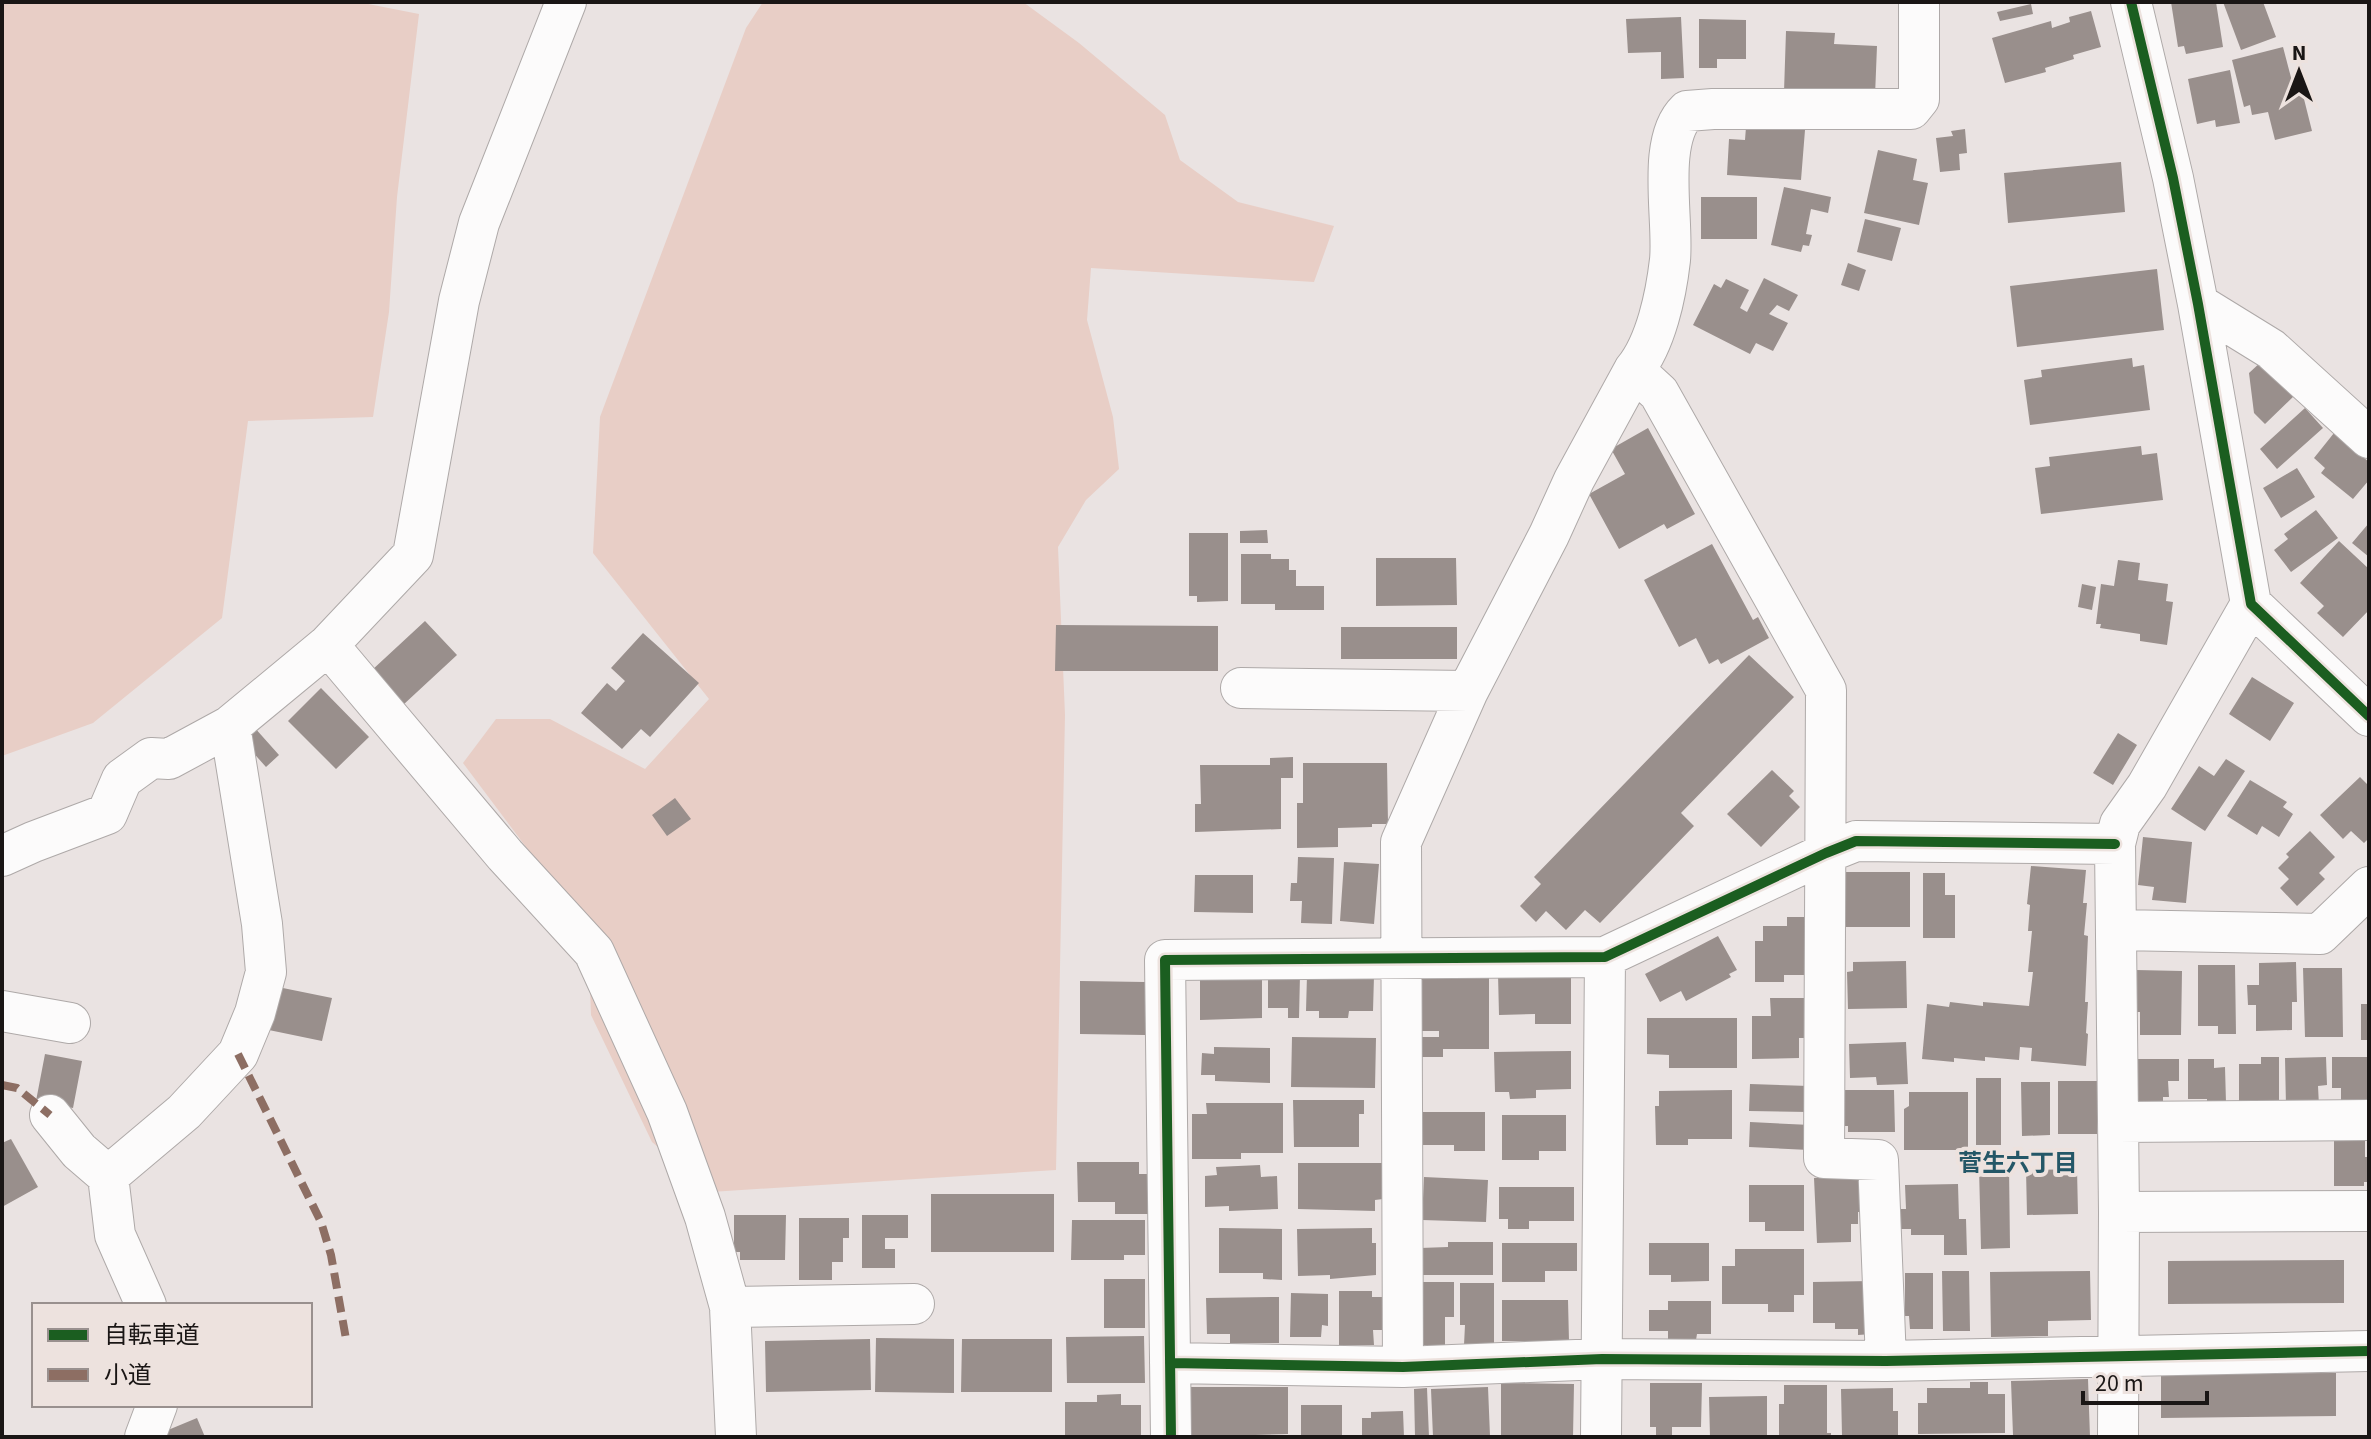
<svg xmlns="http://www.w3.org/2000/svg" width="2371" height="1439" font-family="'Source Sans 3','Noto Sans JP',sans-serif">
<rect width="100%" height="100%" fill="#eae3e2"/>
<!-- green -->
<path fill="#e8cec6" d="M2,2H358L419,14L397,197L389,312L373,417L248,421L222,618L93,723L2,756Z
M763,2H1023L1079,43L1165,115L1180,160L1238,202L1334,226L1314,282L1091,268L1087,320L1113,417L1119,469L1086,500L1058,547L1065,715L1056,1170L711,1192L652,1142L591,1015L588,930L463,763L496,719H550L645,769L709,699L593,553L600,417L746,28Z"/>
<!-- building -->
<path fill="#998f8c" d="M2171,2H2216L2223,47L2186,54L2184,46L2178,47Z
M2223,2H2263L2276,37L2241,50Z
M2031,4L2033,14L2000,21L1997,12Z
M2091,11L2101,47L2073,55L2074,59L2045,68L2046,72L2005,83L1992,38L2051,21L2052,28L2070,22L2069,17Z
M1681,17L1684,78L1661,79V52L1628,53L1626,19Z
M1699,19L1746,20V59H1717V68H1699Z
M1786,31L1835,33L1834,44L1877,46L1875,96L1784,92Z
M2283,47L2293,85L2300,83L2312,131L2275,140L2268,112L2252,115L2250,105L2244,107L2232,60Z
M2230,70L2240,123L2216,127L2215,120L2197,124L2188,79Z
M1746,127L1805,130L1801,180L1727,175L1729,139L1745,140Z
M1965,129L1967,153L1959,154L1960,170L1940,172L1936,138L1953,136L1951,131Z
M1878,150L1917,159L1913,180L1928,183L1919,225L1864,213Z
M2121,162L2125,212L2008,223L2004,173Z
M1784,187L1831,197L1828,213L1811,209L1806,234L1812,235L1809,246L1803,245L1801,252L1771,245Z
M1701,197H1757V239H1701Z
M1865,219L1901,228L1892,261L1857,252Z
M1848,263L1866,270L1859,291L1841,285Z
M2157,269L2164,330L2017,347L2010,286Z
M1764,278L1798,295L1789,311L1777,305L1769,314L1788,323L1773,351L1756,343L1750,354L1693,325L1714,284L1721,288L1726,279L1749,290L1740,308L1747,312Z
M2132,358L2133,367L2144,365L2150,410L2030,425L2024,380L2042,377L2041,370Z
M2262,361L2294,396L2265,424L2254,413L2249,373Z
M2305,408L2323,428L2277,469L2260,449Z
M1648,428L1695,514L1667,529L1664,524L1619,549L1589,494L1625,474L1611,449Z
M2334,433L2369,462V480L2353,499L2321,473L2325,468L2314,458Z
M2141,446L2142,455L2157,453L2163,500L2041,514L2035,468L2050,466L2049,457Z
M2297,468L2315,497L2281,518L2263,488Z
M2316,510L2338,538L2291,572L2274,550L2288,539L2284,534Z
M2369,523V557L2352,543Z
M1267,530L1268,543H1240V531Z
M1189,533H1228V601L1197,602V596H1189Z
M2339,541L2369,569V610L2343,637L2317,613L2324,606L2300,583Z
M1712,544L1753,620L1758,617L1769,638L1721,664L1718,659L1709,664L1696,638L1679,647L1644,580Z
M1241,554H1271V559H1289V570H1296V586H1324V610H1275V604H1241Z
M1376,558H1456L1457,605L1376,606Z
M2118,560L2140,563L2138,580L2168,584L2166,601L2173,602L2167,645L2140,641V634L2100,628L2101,624H2096L2101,584L2114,586Z
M2082,584L2096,587L2092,610L2078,607Z
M425,621L457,655L403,705L371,671Z
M1056,625L1218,626V671H1055Z
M1341,627H1457V659H1341Z
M643,633L699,683L650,737L641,729L622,749L581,713L607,683L616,691L625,681L611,668Z
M1749,655L1794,697L1681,813L1694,826L1600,923L1585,910L1566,930L1546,911L1536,922L1520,906L1541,884L1534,877Z
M2252,677L2294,703L2270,741L2229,714Z
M321,688L369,737L336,769L288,721Z
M253,726L279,755L266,767L240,738Z
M2118,733L2137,745L2113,785L2093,773Z
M1293,757V778H1281V829L1195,832V804H1201L1200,765H1270V758Z
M2226,759L2245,771L2205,831L2171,809L2199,766L2214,776Z
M1303,763H1387L1388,824H1372V827L1338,828V847L1297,848V803H1303Z
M1772,770L1794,791L1789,796L1800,807L1761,847L1727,814Z
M2360,777L2369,786V838L2364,843L2351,831L2343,839L2320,815Z
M2250,780L2287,802L2283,807L2293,814L2279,837L2262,826L2257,835L2227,816Z
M675,798L691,819L667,836L652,815Z
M2310,831L2335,857L2319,873L2325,879L2297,906L2280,888L2289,879L2278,868L2289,857L2286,854Z
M2143,837L2192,842L2186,903L2152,900L2154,887L2138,885Z
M1298,857L1334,858L1332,924L1301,923L1302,901H1290L1291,883H1297Z
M1344,862L1379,864L1374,924L1340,921Z
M2031,866L2086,870L2083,903H2087L2084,935L2088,936L2085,1002H2088L2086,1033L2088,1034L2086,1066L2031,1061L2032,1048L2020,1047L2019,1060L1985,1057V1061L1954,1058V1062L1922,1059L1927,1004L1949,1007L1950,1002L1983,1006V1002L2029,1006L2033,972H2028L2032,931H2028L2030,905L2027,904Z
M1844,872H1910V927H1844Z
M1923,873H1945V895H1955V938H1923Z
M1195,875H1253V913L1194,912Z
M1787,917H1808V975H1784V982H1755V941H1763V926H1787Z
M1718,936L1737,970L1729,974L1731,977L1686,1001L1681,991L1660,1002L1645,974Z
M1906,961L1907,1008L1848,1009L1847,972L1853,971V962Z
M2296,962L2297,1002H2292V1030L2256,1031V1005H2248L2247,985H2259V963Z
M2198,965H2235L2236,1034H2218V1026H2198Z
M2303,968H2342L2343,1037H2305Z
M2136,970L2182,971L2181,1035H2140V1012H2136Z
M1571,973V1024H1535V1014L1499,1015L1498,974Z
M1268,974L1300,975L1299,1018H1288V1008H1268Z
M1307,975L1374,976L1373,1011H1349L1348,1018H1319V1011H1306Z
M1262,976V1018L1200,1020V978Z
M1420,978H1489V1049H1443V1057H1417V1037H1439V1031H1420Z
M1080,981L1145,982V1035L1080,1034Z
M273,986L332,998L322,1041L264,1029Z
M1770,998H1807V1038H1799V1058L1752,1059V1016H1771Z
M2361,1004H2369V1040H2361Z
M1647,1018H1737V1068H1669V1055L1647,1054Z
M1292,1037L1376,1038L1375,1088L1291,1087Z
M1906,1042L1908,1084L1877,1085L1876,1077L1850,1078L1849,1044Z
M1214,1047L1270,1048V1083L1215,1081V1075H1201L1202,1053L1214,1054Z
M1571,1051V1089L1536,1090V1098L1510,1099L1509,1092H1495L1494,1052Z
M45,1054L82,1061L73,1108L36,1101Z
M2261,1057H2279V1104H2239V1064H2261Z
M2326,1057L2327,1085L2318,1086L2319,1106H2286L2285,1058Z
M2332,1057H2369V1108H2346V1100H2341V1088H2332Z
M2137,1059H2179V1081H2168L2169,1097H2163V1103H2138Z
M2188,1059H2214V1068L2225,1067L2226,1103H2207V1099H2188Z
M1976,1078H2001V1145H1976Z
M2058,1081H2097V1134H2058Z
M2021,1082H2050V1135L2022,1136Z
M1750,1084L1809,1086V1112L1749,1111Z
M1732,1090V1139H1688V1145H1656L1655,1106H1659V1091Z
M1842,1090H1894L1895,1132H1848V1126H1842Z
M1909,1092H1968V1150H1904V1109L1909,1106Z
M1293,1100H1364V1114H1359V1147H1294Z
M1206,1103H1283V1153H1241V1159H1192V1114H1207Z
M1419,1112H1485V1151H1454V1145H1419Z
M1502,1115H1566V1151H1539V1160H1502Z
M1750,1122L1811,1125L1809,1150L1749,1147Z
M11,1139L38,1187L2,1207V1143Z
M2334,1141H2365V1157H2369V1182H2364V1186H2334Z
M1077,1162H1139V1174H1148V1214H1115V1202H1078Z
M1298,1163H1383V1199L1375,1200V1211L1298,1209Z
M1260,1165L1261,1177L1277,1176L1278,1209L1229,1211V1206L1205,1207V1176L1217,1175L1216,1167Z
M2009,1166L2010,1248L1981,1249L1979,1167Z
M2077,1169L2078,1214L2027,1215L2026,1170Z
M1864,1176L1865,1212H1858V1224H1851V1242L1817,1243L1814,1178Z
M1424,1177L1488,1180L1486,1222L1422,1220Z
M1958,1184L1959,1219H1966L1967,1255H1944V1235H1911V1229H1901V1209H1906L1905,1185Z
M1749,1185H1804V1231H1765V1222H1749Z
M1499,1187H1574V1221H1529V1229H1508V1219H1499Z
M931,1194H1054V1252H931Z
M734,1215H786L785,1260H740V1252H734Z
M862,1215H908V1238H885V1249H895V1268H862Z
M799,1218H849V1238H843V1262H832V1280H799Z
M1072,1220H1145V1255H1124V1260H1071Z
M1219,1228L1282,1229V1280L1263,1279V1273H1219Z
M1372,1228V1243H1376V1275L1330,1279V1275L1298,1276L1297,1229Z
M1448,1242H1493V1275H1420V1248L1448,1247Z
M1502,1243H1577V1271H1545V1282H1502Z
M1649,1243H1709V1281L1671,1282V1275H1649Z
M1735,1249H1804V1295H1794V1312H1768V1304H1722V1266H1735Z
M2344,1260V1303L2168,1304V1261Z
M1942,1271H1969L1970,1331H1943Z
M2090,1271L2091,1320L2048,1321V1336L1991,1337L1990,1272Z
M1905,1273H1933V1329H1910L1909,1316H1905Z
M1104,1279H1145V1328H1104Z
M1872,1281V1334L1858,1335V1329H1835V1323H1813V1282Z
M1419,1282H1454V1317H1445V1345H1421Z
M1460,1283H1494V1345H1464L1465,1325H1460Z
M1339,1291H1372V1297H1383V1330H1373L1374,1345H1339Z
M1291,1293L1328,1294V1326L1322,1325L1321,1337H1290Z
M1279,1297V1343H1230V1334H1207L1206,1298Z
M1502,1300H1568L1569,1341H1502Z
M1668,1301H1711V1334H1697L1696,1340L1668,1339V1331H1649V1310H1668Z
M1144,1336L1145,1383H1067L1066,1337Z
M876,1338L954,1339V1393L875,1392Z
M870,1339L871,1390L766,1392L765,1341Z
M962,1339H1052V1392H961Z
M2336,1373V1416L2161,1418V1374Z
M2088,1379L2090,1437L2013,1435L2011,1381Z
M1970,1382H1988V1394H2005V1433L1918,1434V1403H1927V1388H1970Z
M1501,1383L1574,1384L1573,1437H1501Z
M1650,1383H1702L1701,1427H1672V1435H1656V1427H1650Z
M1784,1385H1827V1433H1831V1437H1779V1404H1784Z
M1188,1387H1288V1434L1188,1437Z
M1488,1387L1490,1436L1433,1437L1431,1389Z
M1427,1388L1429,1437H1415L1414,1389Z
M1893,1388V1411H1898V1437L1842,1436L1841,1389Z
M1121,1394V1405H1141V1436L1065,1437V1402H1097V1395Z
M1767,1396V1437H1710L1709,1397Z
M1301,1405H1342V1437H1301Z
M1403,1411L1404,1437H1362V1418H1371V1412Z
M197,1418L205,1437H157L156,1435Z"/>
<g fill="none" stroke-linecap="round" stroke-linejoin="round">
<defs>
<path id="minor" d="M566,2L479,223L459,301L413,555L328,645L505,855L594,952L667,1112L705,1217L730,1307L736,1437
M2131,2L2173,178L2198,304L2251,604L2369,716
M2198,304L2271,349L2369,438
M1634,370L1659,393L1826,690L1824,1158L1878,1160L1886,1361
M1241,688L1468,691
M2,856L33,842L107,814L122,779L151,758L169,759L230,726
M2118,930L2320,934L2369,887
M2,1011L70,1023
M50,1115L79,1151L108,1176L115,1235L146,1305
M2118,1122L2369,1120
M108,1176L184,1112L238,1054L255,1013L266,972L262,924L230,726L328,645
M2119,1212L2369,1211
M730,1307L914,1304
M1170,1363L1403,1367L1602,1359L1886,1361L2369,1351
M1403,1367L1401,842L1468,691L1549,535L1574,480L1634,370C1656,343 1666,295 1670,260C1674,219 1656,141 1687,111L1713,109H1911L1919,99V2
M145,1437L157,1405
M1171,1437L1165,960L1605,957L1826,853L1856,841L2115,844
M1601,1437L1605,957
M2118,1437L2119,1212L2115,844L2120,824L2147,786L2251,604"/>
</defs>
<!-- minor casing -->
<use href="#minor" stroke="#aea9a8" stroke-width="42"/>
<!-- minor -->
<use href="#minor" stroke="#fcfbfb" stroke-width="40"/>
<!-- quiet -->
<path stroke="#8d6e63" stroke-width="8" stroke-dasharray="16 8" stroke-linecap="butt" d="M238,1054L321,1222L331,1255L346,1339
M2,1085L17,1088L50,1115"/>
<defs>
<path id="cycleway" d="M2131,2L2173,178L2198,304L2251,604L2369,716
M1170,1363L1403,1367L1602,1359L1886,1361L2369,1351
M1171,1437L1165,960L1605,957L1826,853L1856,841L2115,844"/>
</defs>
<!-- cycleway casing -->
<use href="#cycleway" stroke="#ede2de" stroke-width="15"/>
<!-- cycleway -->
<use href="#cycleway" stroke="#1b5e20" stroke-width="10"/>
</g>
<g text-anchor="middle" stroke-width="8" stroke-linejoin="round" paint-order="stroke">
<!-- neighbourhood labels -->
<g font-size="24" font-weight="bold" fill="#245767" stroke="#ede2de">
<text x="2018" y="1171">菅生六丁目</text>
</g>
</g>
<!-- border -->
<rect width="2371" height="1439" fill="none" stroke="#1a1615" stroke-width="8"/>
<!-- legend -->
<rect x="32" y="1303" width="280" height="104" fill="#ede2de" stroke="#99908e" stroke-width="2"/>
<rect x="48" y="1329" width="40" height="12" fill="#1b5e20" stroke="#99908e" stroke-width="2"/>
<text x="104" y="1343" font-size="24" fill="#1a1615">自転車道</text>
<rect x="48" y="1369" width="40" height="12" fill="#8d6e63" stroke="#99908e" stroke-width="2"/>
<text x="104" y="1383" font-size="24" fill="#1a1615">小道</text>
<!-- north arrow -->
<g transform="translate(2299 72)" stroke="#ede2de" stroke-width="6" paint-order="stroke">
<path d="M0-6L14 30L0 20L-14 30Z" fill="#1a1615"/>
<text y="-12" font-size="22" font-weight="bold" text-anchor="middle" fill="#1a1615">N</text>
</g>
<!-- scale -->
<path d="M2083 1391v12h124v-12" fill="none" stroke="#1a1615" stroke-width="4"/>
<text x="2095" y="1391" font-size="24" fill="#1a1615" stroke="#ede2de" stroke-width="6" paint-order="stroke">20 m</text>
</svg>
